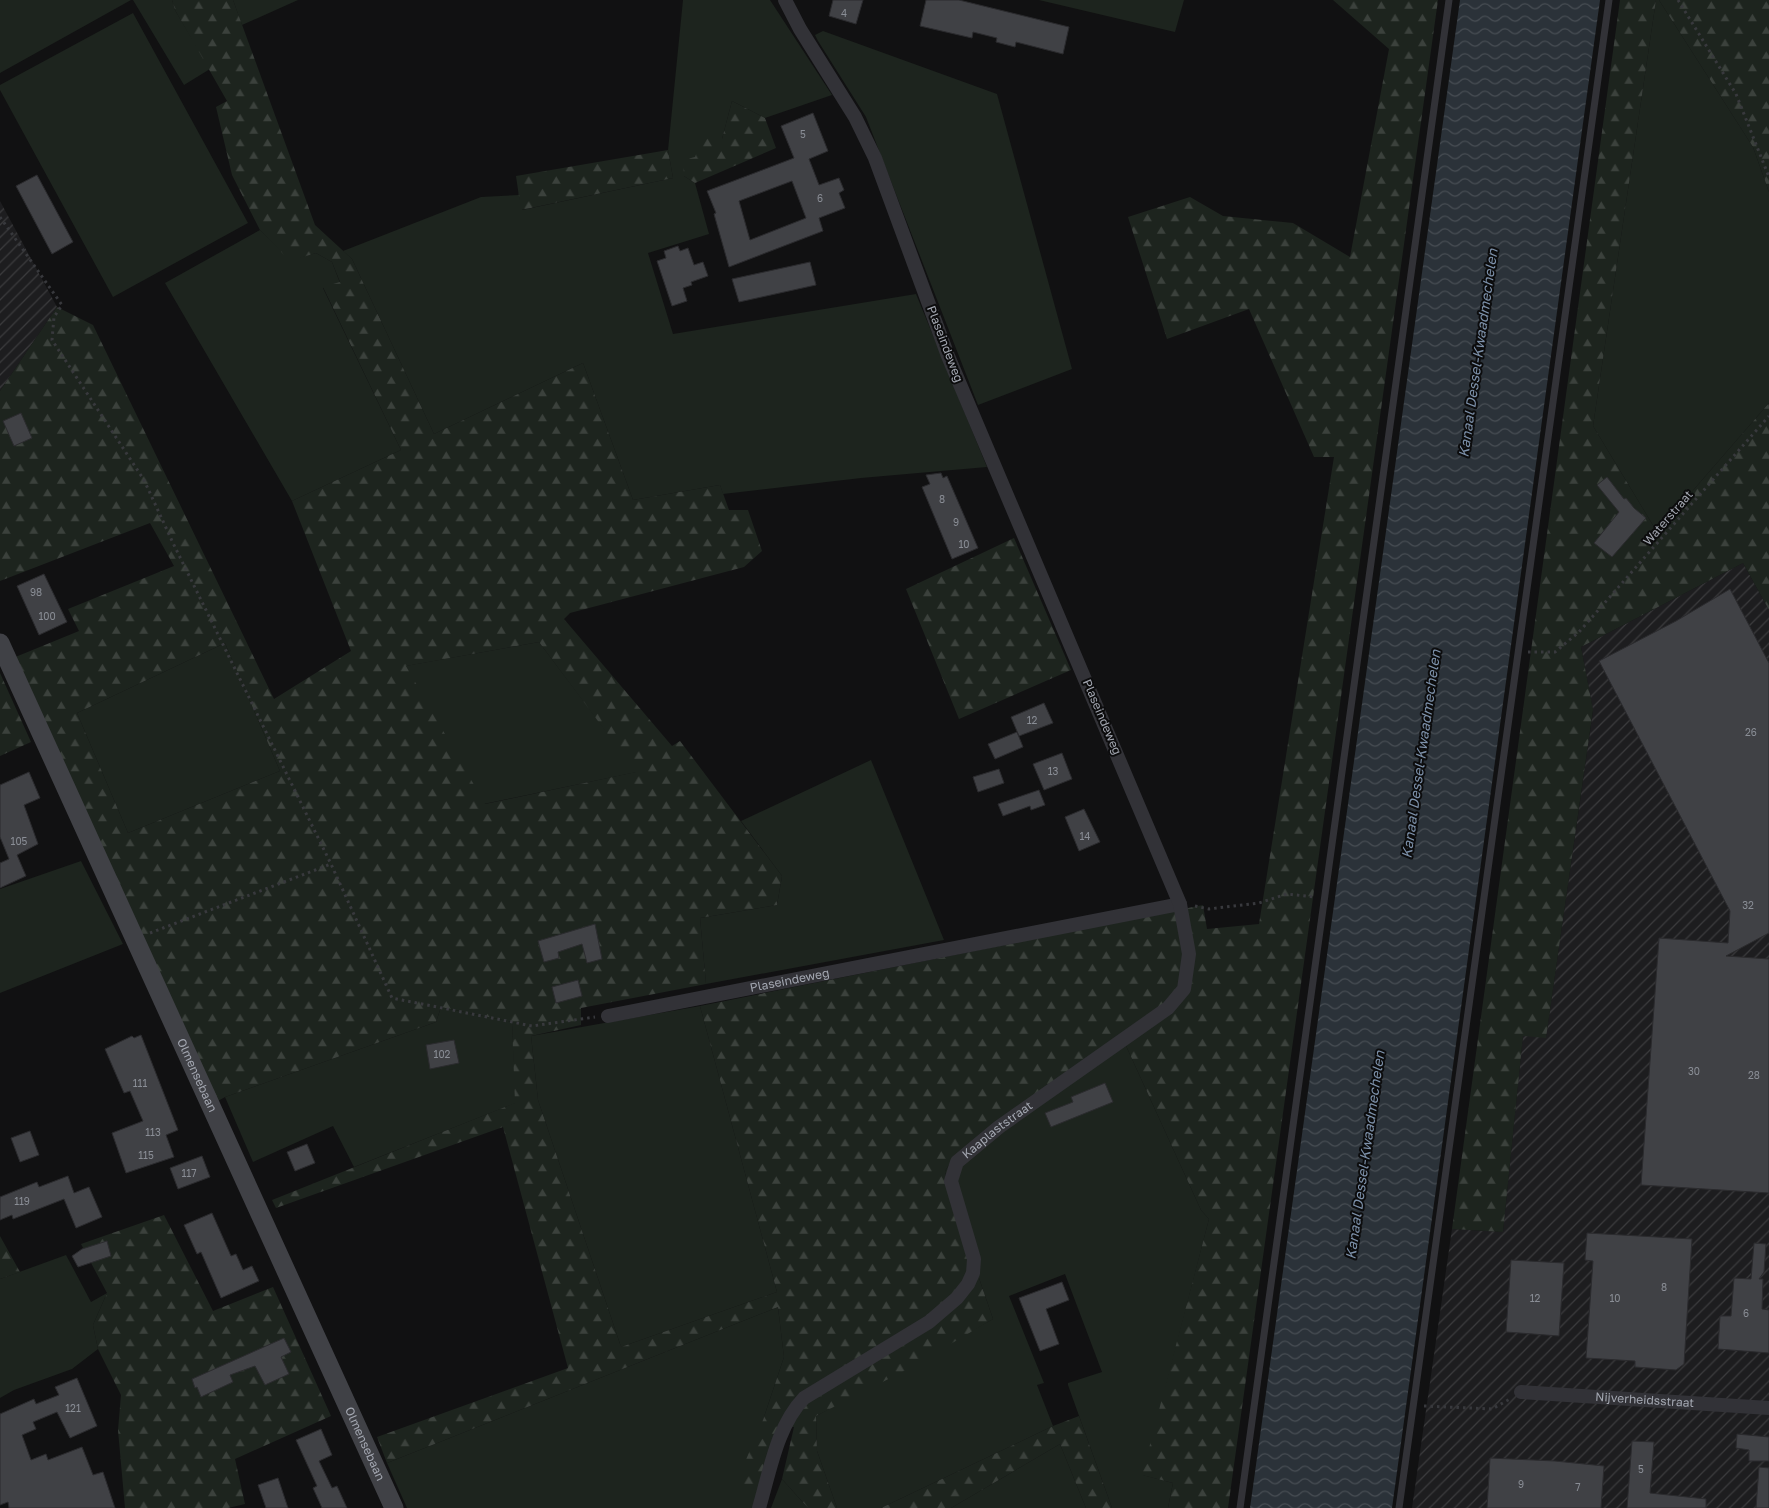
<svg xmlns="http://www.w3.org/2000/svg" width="1769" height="1508" font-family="'Golos Text',sans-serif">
<defs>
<pattern id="industrial-furrows" width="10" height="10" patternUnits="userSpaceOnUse" patternTransform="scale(1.25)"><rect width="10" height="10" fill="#1d1d1f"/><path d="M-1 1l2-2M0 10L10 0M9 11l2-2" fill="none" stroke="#3b3b3d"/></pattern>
<pattern id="forest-firs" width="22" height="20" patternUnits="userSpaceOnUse" patternTransform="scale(1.25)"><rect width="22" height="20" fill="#1d241e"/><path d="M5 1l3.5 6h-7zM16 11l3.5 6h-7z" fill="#3b413c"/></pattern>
<pattern id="water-waves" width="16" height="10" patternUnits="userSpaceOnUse" patternTransform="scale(1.25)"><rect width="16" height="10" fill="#2b3239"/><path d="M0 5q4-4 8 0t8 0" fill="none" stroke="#474d53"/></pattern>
</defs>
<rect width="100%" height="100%" fill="#111112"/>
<!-- industrial -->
<path fill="url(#industrial-furrows)" d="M0,201L57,307L0,391Z
M1743,563L1769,610V1508H1412L1452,1229L1503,1232L1523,1035L1546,1037L1593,711L1581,647Z"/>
<!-- grass -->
<path fill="#1d241e" d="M0,0H131L0,73Z
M133,0H172L175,10L210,69L184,85Z
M233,0H298L242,25Z
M683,0H770L832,95L765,118L732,101L722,139L695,157L684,176L695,183L709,234L648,253L673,334L916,294L987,467L861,478L723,494L720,485L633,500L583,363L434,434L352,259L343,251L481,197L519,195L522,210L673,178L668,150Z
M1039,0H1184L1175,32Z
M1656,0H1659L1753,147L1769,192V403L1657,532L1593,426Z
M133,13L248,223L113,297L0,90V85Z
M823,31L997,94L1072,369L978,405L866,117L818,41L815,35Z
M260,230L290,260L316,253L332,262L340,283L323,288L401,450L292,501L165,283Z
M539,642L637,772L484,804L405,666Z
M225,643L280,771L128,833L77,713Z
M871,760L944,940L706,984L700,918L777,905L782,876L741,821Z
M81,861L123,944L0,993V889Z
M700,1006L777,1292L621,1347L538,1100L531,1036Z
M441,1007L512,1022L516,1103L354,1167L333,1126L253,1162L225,1097L436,1022Z
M1122,1037L1201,1210L1209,1219L1143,1475L1173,1483L1168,1508H1112L1068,1385V1383L1102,1372L1065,1274L1009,1296L1044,1383L1037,1385L1053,1426L881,1508H837L817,1451L816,1416L993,1319L946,1182L945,1171L952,1160Z
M66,1255L91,1302L107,1293L93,1325L98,1349L72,1369L14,1390L0,1398V1279Z
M778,1307L784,1357L763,1420L760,1496L754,1508H407L387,1463Z
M1060,1444L1086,1508H951Z
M782,1479L808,1508H771Z"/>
<!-- forest -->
<path fill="url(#forest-firs)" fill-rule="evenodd" d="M172,0H233L315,225L352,259L434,434L583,363L633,500L720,485L729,510H748L762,551L744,567L570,613L564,619L672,746L680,741L782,876L777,905L700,918L706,984L581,1008V1025L531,1036L538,1100L621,1347L777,1292L700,1006L1203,905L1207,929L1259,924L1334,457H1314L1249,309L1167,339L1128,217L1190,197L1223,216L1293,223L1350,257L1389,49L1333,0H1438L1228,1508H1168L1173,1483L1142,1475L1209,1219L1201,1210L1122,1037L952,1160L945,1171L946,1182L993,1319L908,1369L816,1416L817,1451L837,1508H808L782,1479L794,1427L787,1426L760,1496L736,1483L763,1420L784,1357L778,1307L387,1463L377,1437L568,1368L503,1127L276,1208L272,1200L515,1103L512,1022L441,1007L436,1022L225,1097L216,1102L13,658L79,631L68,609L174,566L150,523L0,581V391L57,307L93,325L274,699L351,651L292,501L401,450L323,287L340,282L332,262L316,253L290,261L260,230L232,175L216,107L227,101L175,10ZM539,642L636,772L485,804L406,666ZM225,643L280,771L128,833L77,713Z
M1620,0H1656L1593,426L1657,532L1769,403V610L1743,563L1581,647L1593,710L1546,1038L1523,1036L1503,1232L1452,1229Z
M1659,0H1769V192L1753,147Z
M732,101L765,118L776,148L695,183L684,176L683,160L695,157L703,137L722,139Z
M668,150L673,178L521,210L516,176Z
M1014,538L1071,670L959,719L906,589Z
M0,673L31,742L0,756Z
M164,1215L213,1311L273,1287L331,1416L235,1459L245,1504L228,1508H125L118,1430L121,1395L98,1349L93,1325L107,1293L81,1244Z
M0,1236L20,1272L0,1279Z
M1079,1416L1112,1508H1086L1060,1444L951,1508H881L1053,1426Z"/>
<!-- water -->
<path fill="url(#water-waves)" d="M1460,0H1600L1392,1508H1250Z"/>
<!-- building -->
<path fill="#404145" stroke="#2b2b2e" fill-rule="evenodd" d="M833,0H863L856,24L829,16Z
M926,0H959L1069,27L1063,54L1016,42L1015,47L996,42L997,38L973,32L972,38L920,26Z
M813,113L828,151L809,159L819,185L839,178L844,190L839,193L845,208L819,218L823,231L729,267L714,214L716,213L707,191L794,158L781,126ZM792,181L806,218L750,240L739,201Z
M37,175L73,242L52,254L16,186Z
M678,246L680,251L688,248L694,265L703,262L708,276L691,282L692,285L683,288L687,301L672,306L657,261L666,258L664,251Z
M810,262L816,285L739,302L732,279Z
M21,413L32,438L14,446L3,421Z
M941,473L943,478L947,476L978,548L952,559L922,487L930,484L926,475Z
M1607,477L1624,499L1626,498L1634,508L1646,518L1612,557L1594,543L1619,512L1597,485Z
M44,574L67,622L39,635L17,586Z
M1730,589L1769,663V933L1726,956L1769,959V1193L1641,1185L1659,938L1728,943L1730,911L1599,661L1676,621Z
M1044,703L1053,723L1019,736L1011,717Z
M1017,732L1023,747L995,759L988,744Z
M1062,753L1072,779L1044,790L1033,764Z
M999,769L1004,783L978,792L973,777Z
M29,772L40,798L24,805L38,844L17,855L26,876L0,888V863L9,859L0,837V785Z
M1039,790L1045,805L1031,810L1030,806L1003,816L998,804Z
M1084,809L1100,842L1079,851L1065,817Z
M595,924L602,959L587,963L582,944L558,952L559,958L544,962L538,941Z
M578,980L582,996L556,1003L552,987Z
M141,1035L178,1130L166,1135L174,1157L126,1173L112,1133L143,1121L130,1091L124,1093L105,1049L132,1036L134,1038Z
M454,1040L459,1063L430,1069L426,1045Z
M1105,1083L1113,1102L1051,1127L1045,1113L1073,1102L1071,1097Z
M30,1131L39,1155L20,1162L11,1138Z
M307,1144L315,1163L295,1171L287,1152Z
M202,1156L210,1177L178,1189L170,1168Z
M68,1176L74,1193L89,1187L102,1217L76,1228L64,1199L13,1219L12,1215L0,1220V1197L37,1182L39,1187Z
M212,1213L231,1256L236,1254L243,1270L252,1266L259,1281L221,1298L201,1252L197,1254L184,1225Z
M1587,1233L1692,1239L1684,1364L1676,1370L1635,1367V1361L1586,1358L1593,1261L1585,1260Z
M107,1241L111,1256L78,1267L72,1256L82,1249Z
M1754,1243L1766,1244L1764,1272L1759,1279H1763L1762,1309L1769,1310V1353L1718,1349L1720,1316H1731L1734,1278L1751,1279Z
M1511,1260L1564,1263L1559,1336L1506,1332Z
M1062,1282L1069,1300L1046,1309L1059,1344L1040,1351L1019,1298Z
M284,1338L291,1352L281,1357L289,1374L265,1385L255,1366L230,1375L233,1382L201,1397L197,1387L195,1388L192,1379Z
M77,1378L97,1426L70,1438L57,1412L33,1422L36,1429L22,1435L31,1460L46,1454L48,1460L82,1447L93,1475L103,1472L115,1508H9L8,1502L0,1505V1414L34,1399L36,1404L59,1395L55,1387Z
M321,1429L332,1455L319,1461L332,1488L337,1486L347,1508H322L313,1488L317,1486L296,1440Z
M1737,1434L1769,1437V1461H1749V1450L1736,1448Z
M1632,1441L1654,1442L1650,1493L1706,1499V1508H1627Z
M1490,1458L1555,1461L1604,1466L1601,1508H1487Z
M1759,1467L1769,1468V1508H1756Z
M278,1478L288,1508H266L258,1485Z"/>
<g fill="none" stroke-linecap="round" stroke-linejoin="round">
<!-- path -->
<path stroke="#38393d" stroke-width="3" stroke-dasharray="2.5 4" stroke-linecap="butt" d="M1678,0L1736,94L1769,177
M0,217L62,305L54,317L52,340L144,480L173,543L331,864L392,998L532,1026L595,1017
M1528,652H1555L1579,632L1769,416
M1195,906L1209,909L1259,903L1287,894L1314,897
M150,933L331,864
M1424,1406L1492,1409L1510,1399"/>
<!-- lane -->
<path stroke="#323237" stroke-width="7" d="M1240,1508L1449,0
M1399,1508L1609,0"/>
<!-- street -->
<g stroke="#323237" stroke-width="14">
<path id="s1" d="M608,1016L1180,904"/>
<path id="s2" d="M1521,1392L1769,1408"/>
<path id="s3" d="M759,1508C770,1471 777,1426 804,1398L929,1322L957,1298L968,1284L973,1273L974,1259L951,1181L957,1162L999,1127L1168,1008L1184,989L1189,954L1180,904L948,356L875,158L855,117L800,29L785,0"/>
</g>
<!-- secondary -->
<path stroke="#404146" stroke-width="19" id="s4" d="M0,643L394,1508"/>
</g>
<g text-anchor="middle" stroke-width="4" stroke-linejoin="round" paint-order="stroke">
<!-- number labels -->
<g font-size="10" fill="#8a8e96">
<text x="844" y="17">4</text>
<text x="803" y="138">5</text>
<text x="820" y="202">6</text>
<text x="942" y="503">8</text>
<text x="956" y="526">9</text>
<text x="964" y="548">10</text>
<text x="36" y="596">98</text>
<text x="47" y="620">100</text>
<text x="1032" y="724">12</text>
<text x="1751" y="736">26</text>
<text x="1053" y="775">13</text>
<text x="1085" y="840">14</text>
<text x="19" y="845">105</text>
<text x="1748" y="909">32</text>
<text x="442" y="1058">102</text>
<text x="1694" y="1075">30</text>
<text x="1754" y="1079">28</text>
<text x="140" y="1087">111</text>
<text x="153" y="1136">113</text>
<text x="146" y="1159">115</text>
<text x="189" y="1177">117</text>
<text x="22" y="1205">119</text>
<text x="1664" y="1291">8</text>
<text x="1535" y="1302">12</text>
<text x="1615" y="1302">10</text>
<text x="1746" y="1317">6</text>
<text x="73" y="1412">121</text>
<text x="1641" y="1473">5</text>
<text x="1521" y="1488">9</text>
<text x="1578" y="1491">7</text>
</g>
<!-- street labels -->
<g font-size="12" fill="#a3a7b1" stroke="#0c0c0d">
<text transform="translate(945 344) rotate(69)" y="4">Plaseindeweg</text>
<text transform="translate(1668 518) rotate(-49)" y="4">Waterstraat</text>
<text transform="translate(1102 717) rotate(67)" y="4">Plaseindeweg</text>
<text dy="4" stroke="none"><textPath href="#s1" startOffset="185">Plaseindeweg</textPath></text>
<text dy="4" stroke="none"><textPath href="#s4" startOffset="475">Olmensebaan</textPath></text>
<text dy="4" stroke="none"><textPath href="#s3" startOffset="500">Kaaplaststraat</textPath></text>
<text dy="4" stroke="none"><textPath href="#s2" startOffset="124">Nijverheidsstraat</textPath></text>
<text dy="4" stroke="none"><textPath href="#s4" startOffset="880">Olmensebaan</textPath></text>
</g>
<!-- water labels -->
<g font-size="14" font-style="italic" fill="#7d91aa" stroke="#0c0c0d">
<text transform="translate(1478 353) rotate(-82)" y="5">Kanaal Dessel-Kwaadmechelen</text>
<text transform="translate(1421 754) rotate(-82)" y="5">Kanaal Dessel-Kwaadmechelen</text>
<text transform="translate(1365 1155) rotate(-82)" y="5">Kanaal Dessel-Kwaadmechelen</text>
</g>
</g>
</svg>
